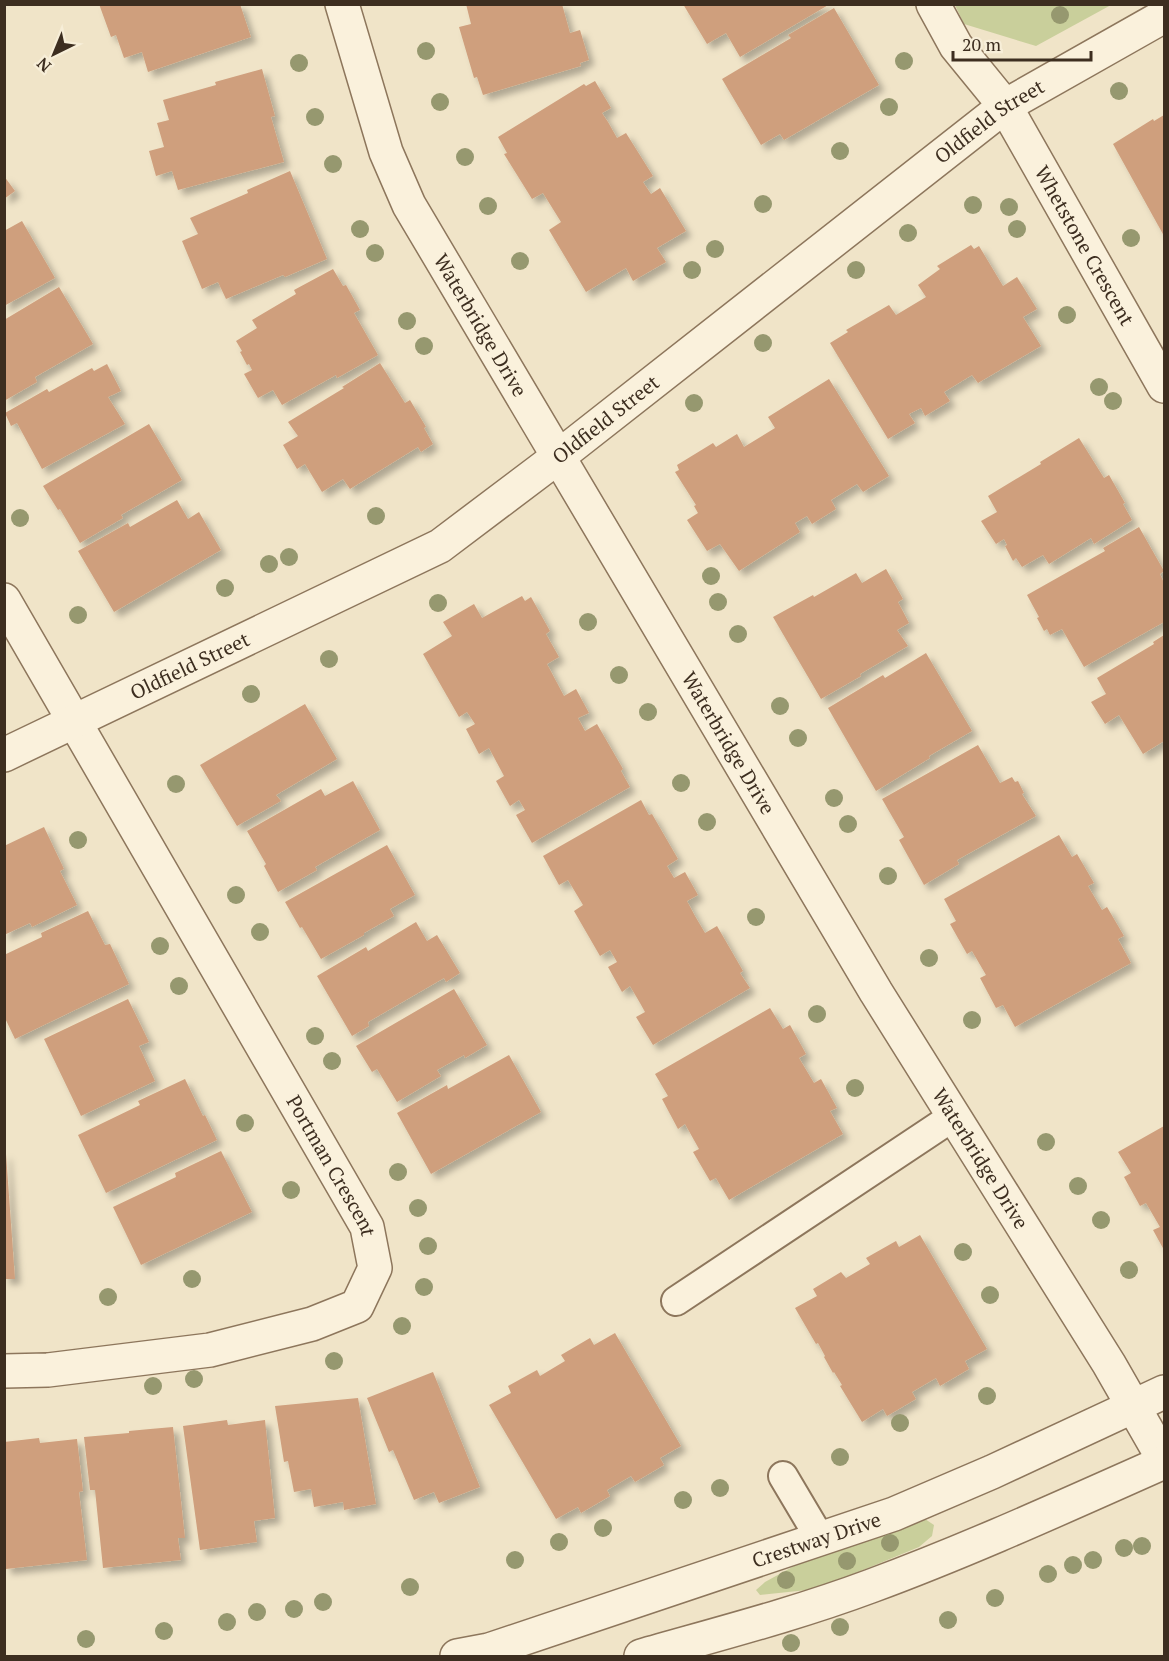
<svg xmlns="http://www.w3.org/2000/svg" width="1169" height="1661" font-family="'PT Serif',serif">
<defs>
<filter id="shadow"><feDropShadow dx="5.5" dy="5.5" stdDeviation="3" flood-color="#0004"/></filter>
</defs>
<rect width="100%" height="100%" fill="#f0e4c8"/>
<!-- green -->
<path fill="#c9cf9b" d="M955,5H1111L1036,46L964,24Z
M925,1519L934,1525L932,1536L919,1547L817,1589L760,1595L756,1590L765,1582L796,1565Z"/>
<!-- building -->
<path fill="#cf9f7d" filter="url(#shadow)" d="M99,4H240L251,37L148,72L142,52L124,58L116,35L111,37Z
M466,4H562L570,33L580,30L589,60L580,63L581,66L483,95L477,77L474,78L459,27L471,24Z
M683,4H830L740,57L726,33L707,44Z
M834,8L879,85L784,140L780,134L761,145L722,79L791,38L788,35Z
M262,69L275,116L271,117L284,162L178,190L172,171L156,176L149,151L164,147L157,123L169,120L163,100L216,85L215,82Z
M595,81L611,108L602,113L608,122L617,138L626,133L653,176L643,182L651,194L660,188L686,231L657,248L666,262L633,281L626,268L586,292L549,230L561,222L543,193L532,199L504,154L507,153L498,137L584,84L586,86Z
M1164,115V236L1113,144L1153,119L1154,121Z
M290,171L327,259L285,277L283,275L226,299L218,282L202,289L182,241L198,234L190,218L248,193L247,190Z
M4,176L15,191L4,199Z
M22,221L55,278L4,306V231Z
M971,245L974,249L979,246L1003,286L1017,277L1037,309L1023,317L1041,346L978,383L972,375L944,392L950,401L925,416L921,408L909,414L915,423L888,439L830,343L848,332L846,330L889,305L896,315L926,297L918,285L940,269L937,266Z
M333,269L343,286L346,285L360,310L354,313L378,355L337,378L336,375L282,405L273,390L258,398L244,374L252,370L249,364L247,365L240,352L242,351L236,341L257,328L252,320L296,294L294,290Z
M59,287L93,344L35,377L37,382L4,401V320Z
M380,363L405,403L410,400L426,427L424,428L433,444L421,452L418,447L350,489L343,479L322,492L305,464L297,469L283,445L298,436L288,422L344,388L342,387Z
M107,364L121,391L108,397L125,424L42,469L17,423L11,426L5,413L47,389L49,392L92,368L94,371Z
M829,379L889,476L863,492L857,484L831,500L836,509L812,524L807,516L795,523L800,532L739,571L720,544L707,551L687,520L698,513L694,506L696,505L675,472L679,470L677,465L713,443L716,447L737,434L744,447L775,428L768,417Z
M149,424L182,480L121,515L123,518L80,543L60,509L58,510L43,486Z
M1079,438L1104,478L1109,475L1125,503L1123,504L1132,520L1094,544L1091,538L1049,564L1043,555L1022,567L1016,558L1013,561L1005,546L1007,545L1004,539L996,544L981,521L997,512L988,496L1041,464L1040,462Z
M177,500L188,519L199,512L221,550L114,612L78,551L128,523L130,527Z
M1139,527L1164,571L1160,574L1164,583V622L1084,667L1062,629L1050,635L1047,629L1044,631L1037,618L1039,617L1027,595L1105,551L1103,548Z
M886,569L903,599L898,602L909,623L897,630L908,646L860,674L861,676L821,699L773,617L813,595L814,597L856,573L862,583Z
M522,596L525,601L531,597L550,631L546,634L559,657L547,664L564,696L576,689L589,713L578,718L585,731L597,724L623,769L621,771L630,787L532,843L516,815L525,810L519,800L510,806L496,781L504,776L489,748L479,754L466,729L475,724L467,712L459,717L423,654L452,636L443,622L474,604L482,618Z
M1164,635V741L1143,754L1119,715L1105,724L1091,702L1106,694L1097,678L1154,644L1153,642Z
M926,653L972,731L929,756L930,758L876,791L828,708L883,675L885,678Z
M305,704L337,759L276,795L281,801L237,826L200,765Z
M978,745L1000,783L1012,777L1015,782L1018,781L1024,793L1022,794L1036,816L957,860L959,864L924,885L899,840L904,837L882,799Z
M353,781L380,830L315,867L317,870L278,892L264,866L266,864L247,831L321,789L325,796Z
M641,800L649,815L652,814L678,859L667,866L674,878L685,872L698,895L687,901L695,916L705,933L717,926L743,971L740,973L750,988L653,1045L636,1017L645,1012L640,1003L630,986L622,992L608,967L617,962L610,950L600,956L574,911L583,905L568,880L559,885L543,856Z
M44,827L64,869L60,871L77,905L32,927L30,923L4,935V846Z
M1059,835L1072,857L1077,854L1094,883L1088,886L1102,910L1107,907L1124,936L1118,939L1131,963L1015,1027L1003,1005L996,1008L980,978L986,975L972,951L967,954L950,924L956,921L944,899Z
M387,845L415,895L390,909L394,916L364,933V935L321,959L302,927L300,928L285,902Z
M88,911L105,945L110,944L129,984L15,1039L4,1016V955L42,937L41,933Z
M416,922L427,941L437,935L460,973L446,982L444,978L368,1022L369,1026L352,1036L317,976L366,947L368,951Z
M454,989L487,1045L465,1058L464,1055L437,1070L441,1076L397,1102L377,1069L372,1072L356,1046Z
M128,999L149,1042L139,1046L155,1081L81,1116L44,1039Z
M770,1008L783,1029L790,1025L806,1054L799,1058L814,1083L821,1079L837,1108L830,1111L843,1134L729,1200L716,1178L710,1181L693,1152L699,1149L685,1124L678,1129L662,1099L668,1096L655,1074Z
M509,1055L541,1112L431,1174L397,1113L447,1085L448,1089Z
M185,1079L203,1116L205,1115L217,1140L106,1193L78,1135L140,1105L138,1101Z
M1164,1126V1250L1153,1230L1160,1227L1146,1203L1140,1206L1124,1177L1131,1173L1118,1152Z
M221,1151L252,1212L141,1265L113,1207L176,1177L175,1173Z
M4,1154H6L15,1279H4Z
M920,1235L987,1349L965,1361L969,1369L940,1386L936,1378L912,1392L916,1399L887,1416L883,1409L862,1422L840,1386L842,1385L834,1372L833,1373L824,1357L825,1356L818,1343L816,1344L795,1308L817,1296L813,1289L841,1272L846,1278L870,1264L866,1258L896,1241L899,1247Z
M615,1333L681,1446L660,1458L664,1465L635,1482L631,1476L607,1490L610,1496L581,1513L578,1507L556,1519L489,1405L511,1393L508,1386L537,1370L540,1376L565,1361L561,1355L590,1338L594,1345Z
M433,1372L480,1487L439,1503L434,1492L414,1500L393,1450L389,1452L367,1398Z
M358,1398L376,1504L344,1510L343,1502L314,1507L311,1489L294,1492L288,1461L284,1462L275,1406Z
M227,1420L228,1425L265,1420L275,1518L254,1521L257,1542L200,1550L183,1426Z
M173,1427L185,1538H178L181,1560L103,1568L95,1490H90L84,1437L129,1433V1431L150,1429Z
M39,1438L40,1443L77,1439L83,1491L79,1492L87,1560L6,1569L4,1556V1442Z"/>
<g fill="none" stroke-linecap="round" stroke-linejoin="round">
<defs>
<path id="service" d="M676,1301L954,1116
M783,1476L821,1540"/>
<g id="minor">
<path id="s1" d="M933,4L956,46L1005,106L1164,386"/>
<path id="s2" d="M4,600L367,1227L375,1268L357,1306L312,1324L210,1350L48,1370L4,1371"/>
<path id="s3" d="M4,755L440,546L558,457L1005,106L1164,16"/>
</g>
<g id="tertiary">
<path id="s4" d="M342,4L386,152L409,205L876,992L1109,1364L1164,1460"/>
<path id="s5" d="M457,1656L489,1650L894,1514L992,1472L1164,1392"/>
<path d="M641,1656C718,1634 796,1614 871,1586C971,1549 1067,1505 1164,1462"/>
</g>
</defs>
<!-- service casing -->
<use href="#service" stroke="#8d765c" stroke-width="32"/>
<!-- minor casing -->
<use href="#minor" stroke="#8d765c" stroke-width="36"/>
<!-- tertiary casing -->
<use href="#tertiary" stroke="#8d765c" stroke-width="36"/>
<!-- service -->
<use href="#service" stroke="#faf1dc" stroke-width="28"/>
<!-- minor -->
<use href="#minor" stroke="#faf1dc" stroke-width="33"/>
<!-- tertiary -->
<use href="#tertiary" stroke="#faf1dc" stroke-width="33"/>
</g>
<!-- trees -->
<g fill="#96986f">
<circle cx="1060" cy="15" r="9"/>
<circle cx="426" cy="51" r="9"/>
<circle cx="904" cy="61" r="9"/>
<circle cx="299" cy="63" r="9"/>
<circle cx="1119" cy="91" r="9"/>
<circle cx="440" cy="102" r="9"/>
<circle cx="889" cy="107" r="9"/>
<circle cx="315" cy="117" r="9"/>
<circle cx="840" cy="151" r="9"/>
<circle cx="465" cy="157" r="9"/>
<circle cx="333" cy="164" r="9"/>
<circle cx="763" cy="204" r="9"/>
<circle cx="973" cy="205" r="9"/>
<circle cx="488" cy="206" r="9"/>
<circle cx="1009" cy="207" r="9"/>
<circle cx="360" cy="229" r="9"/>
<circle cx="1017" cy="229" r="9"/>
<circle cx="908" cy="233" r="9"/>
<circle cx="1131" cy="238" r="9"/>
<circle cx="715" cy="249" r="9"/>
<circle cx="375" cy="253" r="9"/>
<circle cx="520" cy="261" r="9"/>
<circle cx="692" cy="270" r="9"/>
<circle cx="856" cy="270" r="9"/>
<circle cx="1067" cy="315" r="9"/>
<circle cx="407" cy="321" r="9"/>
<circle cx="763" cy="343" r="9"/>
<circle cx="424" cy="346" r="9"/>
<circle cx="1099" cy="387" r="9"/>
<circle cx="1113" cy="401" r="9"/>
<circle cx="694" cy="403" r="9"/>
<circle cx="376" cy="516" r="9"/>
<circle cx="20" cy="518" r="9"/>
<circle cx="289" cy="557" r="9"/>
<circle cx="269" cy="564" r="9"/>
<circle cx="711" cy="576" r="9"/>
<circle cx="225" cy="588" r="9"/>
<circle cx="718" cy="602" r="9"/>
<circle cx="438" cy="603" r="9"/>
<circle cx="78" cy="615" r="9"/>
<circle cx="588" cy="622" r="9"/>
<circle cx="738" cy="634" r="9"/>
<circle cx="329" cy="659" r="9"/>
<circle cx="619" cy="675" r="9"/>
<circle cx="251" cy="694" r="9"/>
<circle cx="780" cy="706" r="9"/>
<circle cx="648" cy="712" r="9"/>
<circle cx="798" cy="738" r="9"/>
<circle cx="681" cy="783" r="9"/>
<circle cx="176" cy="784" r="9"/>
<circle cx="834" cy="798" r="9"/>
<circle cx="707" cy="822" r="9"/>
<circle cx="848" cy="824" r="9"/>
<circle cx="78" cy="840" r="9"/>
<circle cx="888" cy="876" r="9"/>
<circle cx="236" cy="895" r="9"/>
<circle cx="756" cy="917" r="9"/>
<circle cx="260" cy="932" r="9"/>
<circle cx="160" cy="946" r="9"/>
<circle cx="929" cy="958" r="9"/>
<circle cx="179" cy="986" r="9"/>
<circle cx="817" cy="1014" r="9"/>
<circle cx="972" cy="1020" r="9"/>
<circle cx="315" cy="1036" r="9"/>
<circle cx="332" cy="1061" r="9"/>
<circle cx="855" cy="1088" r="9"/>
<circle cx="245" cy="1123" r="9"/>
<circle cx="1046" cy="1142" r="9"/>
<circle cx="398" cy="1172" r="9"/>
<circle cx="1078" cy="1186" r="9"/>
<circle cx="291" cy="1190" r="9"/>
<circle cx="418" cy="1208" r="9"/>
<circle cx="1101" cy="1220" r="9"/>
<circle cx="428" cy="1246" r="9"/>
<circle cx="963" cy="1252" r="9"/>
<circle cx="1129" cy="1270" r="9"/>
<circle cx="192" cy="1279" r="9"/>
<circle cx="424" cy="1287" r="9"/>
<circle cx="990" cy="1295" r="9"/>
<circle cx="108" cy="1297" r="9"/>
<circle cx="402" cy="1326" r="9"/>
<circle cx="334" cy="1361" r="9"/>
<circle cx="194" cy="1379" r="9"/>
<circle cx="153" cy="1386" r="9"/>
<circle cx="987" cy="1396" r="9"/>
<circle cx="900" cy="1423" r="9"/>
<circle cx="840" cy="1457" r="9"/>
<circle cx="720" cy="1488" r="9"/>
<circle cx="683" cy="1500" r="9"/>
<circle cx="603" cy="1528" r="9"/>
<circle cx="559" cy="1542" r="9"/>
<circle cx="890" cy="1543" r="9"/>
<circle cx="1142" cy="1546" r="9"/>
<circle cx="1124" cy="1548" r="9"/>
<circle cx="515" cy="1560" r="9"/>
<circle cx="1093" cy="1560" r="9"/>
<circle cx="847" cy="1561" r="9"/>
<circle cx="1073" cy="1565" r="9"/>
<circle cx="1048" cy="1574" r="9"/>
<circle cx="786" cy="1580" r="9"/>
<circle cx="410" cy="1587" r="9"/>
<circle cx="995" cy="1598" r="9"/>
<circle cx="323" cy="1602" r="9"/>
<circle cx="294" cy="1609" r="9"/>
<circle cx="257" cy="1612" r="9"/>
<circle cx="948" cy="1620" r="9"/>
<circle cx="227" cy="1622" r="9"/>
<circle cx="840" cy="1627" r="9"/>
<circle cx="164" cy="1631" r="9"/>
<circle cx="86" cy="1639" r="9"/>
<circle cx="791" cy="1643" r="9"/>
</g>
<g text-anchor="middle" stroke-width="6" stroke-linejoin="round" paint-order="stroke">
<!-- street labels -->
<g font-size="20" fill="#3d2e20" stroke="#f7eed8">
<text dy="7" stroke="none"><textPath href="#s3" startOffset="1178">Oldfield Street</textPath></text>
<text dy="7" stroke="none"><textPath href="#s1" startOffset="286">Whetstone Crescent</textPath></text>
<text dy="7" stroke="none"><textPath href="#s4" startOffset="352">Waterbridge Drive</textPath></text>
<text dy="7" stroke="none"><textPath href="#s3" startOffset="692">Oldfield Street</textPath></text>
<text dy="7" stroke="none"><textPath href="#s3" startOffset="206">Oldfield Street</textPath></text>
<text dy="7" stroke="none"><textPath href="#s4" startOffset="838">Waterbridge Drive</textPath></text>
<text dy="7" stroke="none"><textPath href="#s4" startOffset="1324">Waterbridge Drive</textPath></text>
<text dy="7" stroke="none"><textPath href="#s2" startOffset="654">Portman Crescent</textPath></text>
<text dy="7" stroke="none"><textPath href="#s5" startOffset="378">Crestway Drive</textPath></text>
</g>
</g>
<!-- border -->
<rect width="1169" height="1661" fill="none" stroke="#3d2e20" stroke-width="12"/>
<!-- north arrow -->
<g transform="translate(54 54) rotate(223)" stroke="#f7eed8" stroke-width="4.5" paint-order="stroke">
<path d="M0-4.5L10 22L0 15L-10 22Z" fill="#3d2e20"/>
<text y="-9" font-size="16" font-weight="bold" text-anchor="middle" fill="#3d2e20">N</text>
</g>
<!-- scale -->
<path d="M953 51v9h138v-9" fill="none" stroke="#3d2e20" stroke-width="3"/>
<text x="962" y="51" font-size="18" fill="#3d2e20" stroke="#f7eed8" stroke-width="4.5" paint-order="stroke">20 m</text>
</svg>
